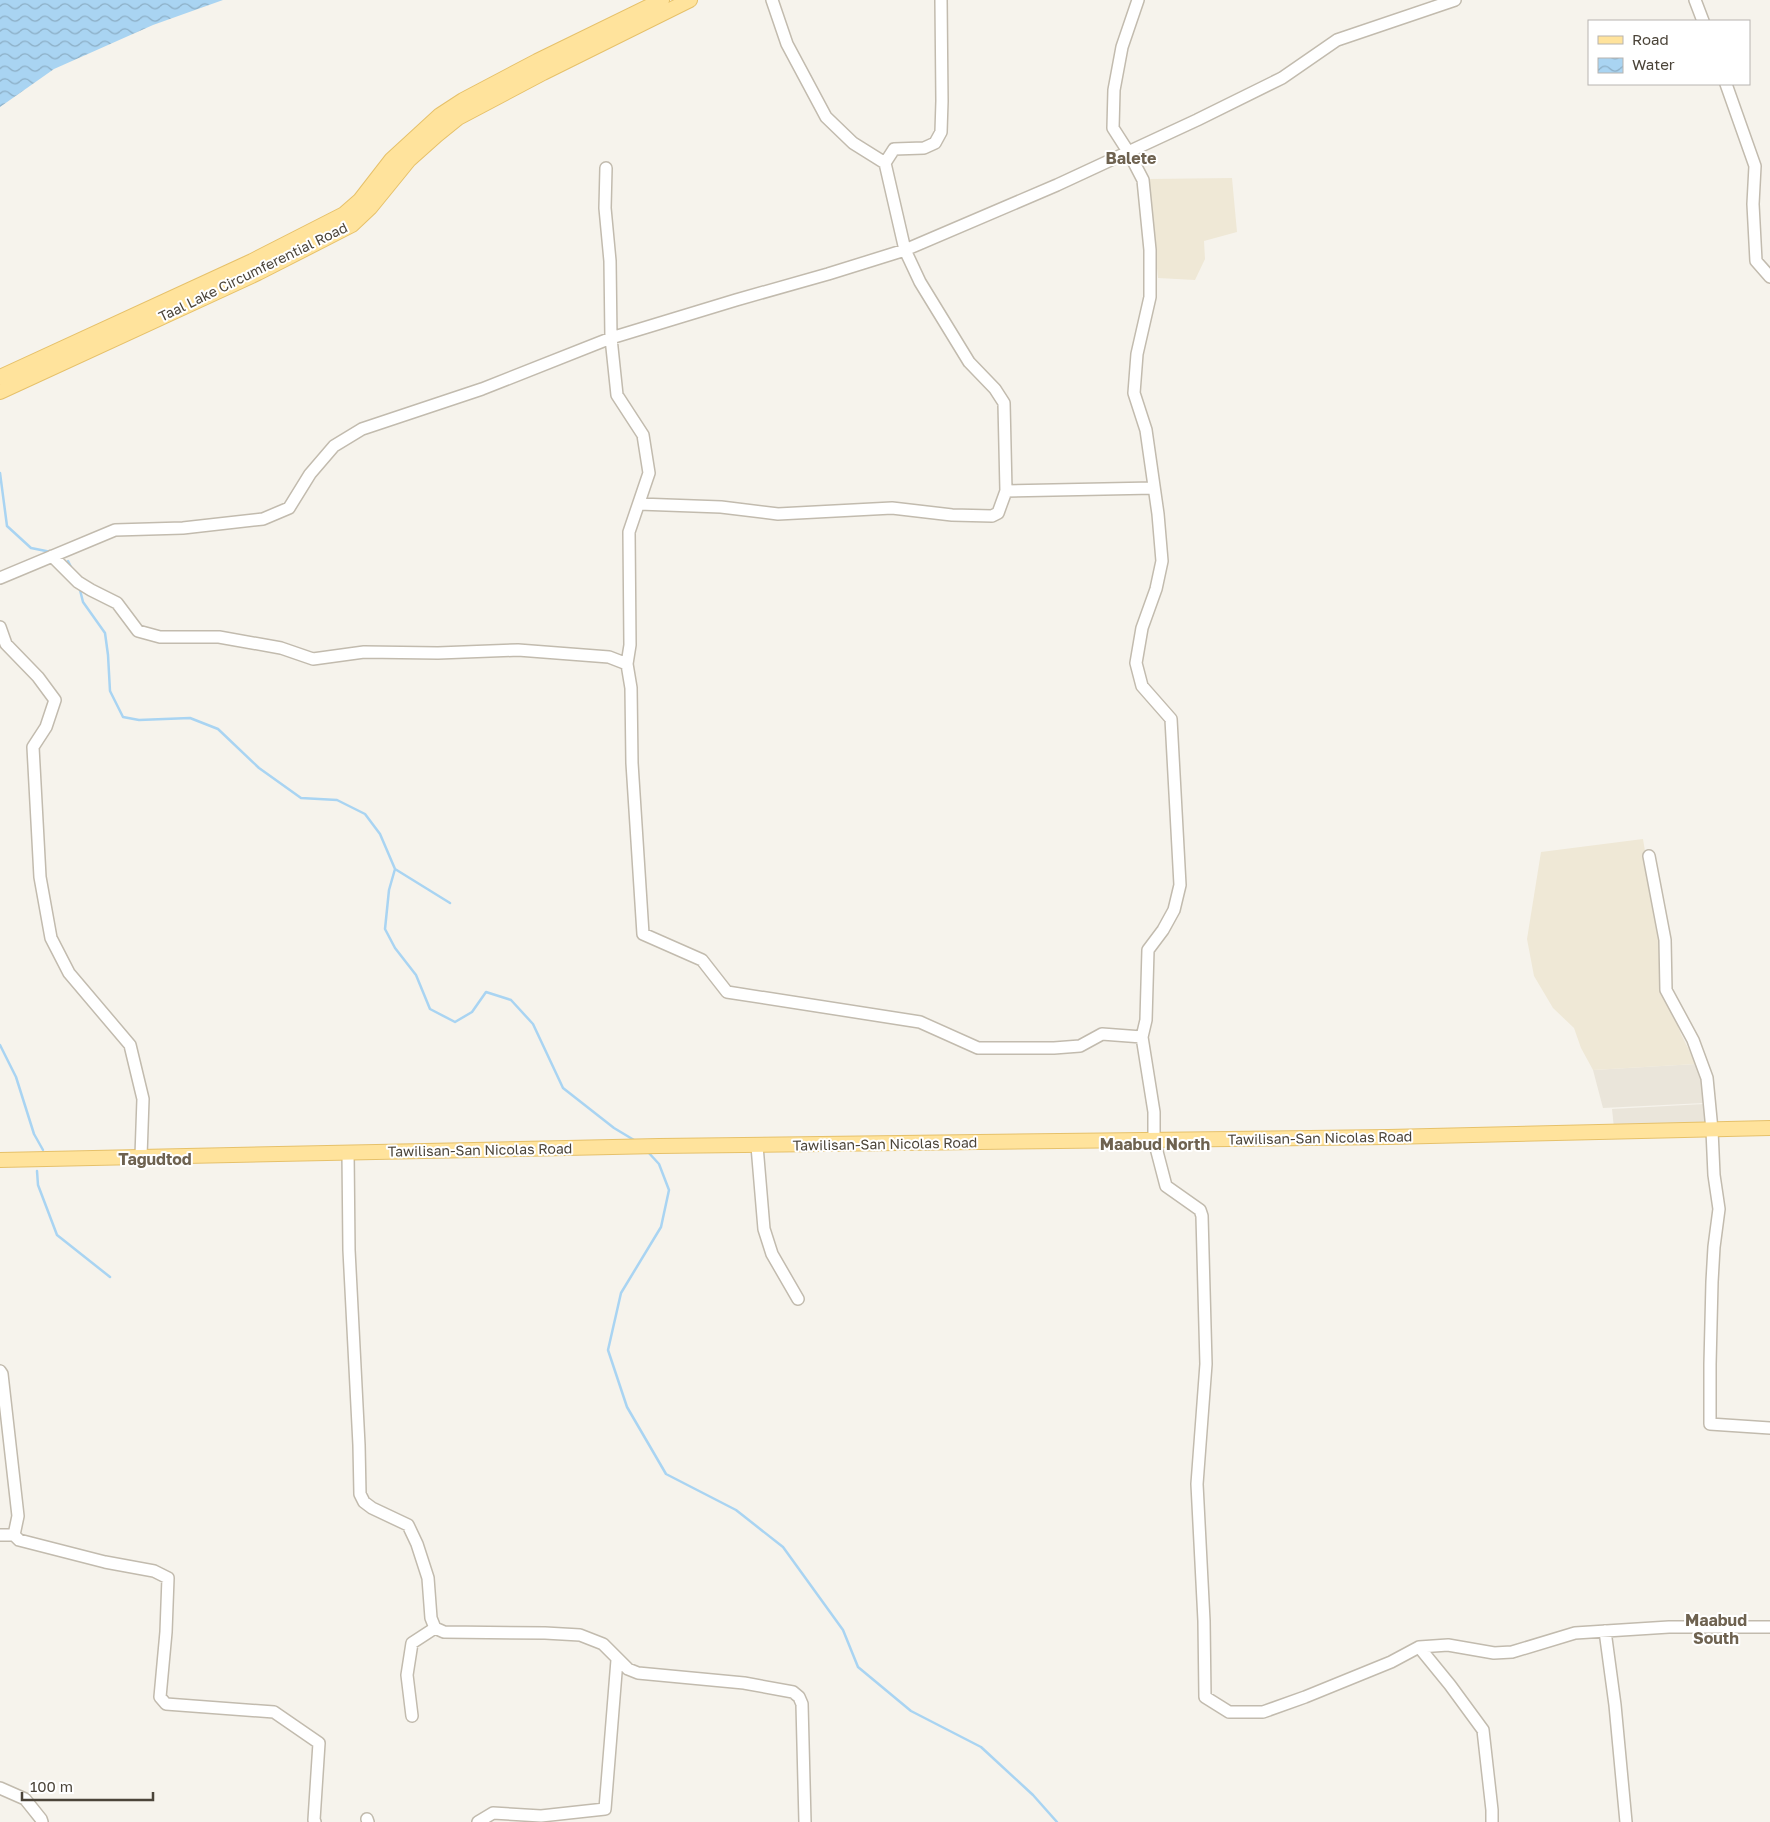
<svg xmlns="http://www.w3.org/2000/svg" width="1770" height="1822" font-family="'Golos Text',sans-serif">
<defs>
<pattern id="water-waves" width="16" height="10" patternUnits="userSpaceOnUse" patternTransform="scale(1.25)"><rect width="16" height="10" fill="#a9d4f2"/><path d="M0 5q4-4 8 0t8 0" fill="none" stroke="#8caec5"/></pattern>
</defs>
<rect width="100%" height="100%" fill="#f6f3ec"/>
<!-- residential -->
<path fill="#eae5da" d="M1696,1064L1703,1080L1704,1103L1603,1108L1593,1070Z
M1704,1104L1706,1124L1614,1128L1612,1109Z"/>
<!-- education -->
<path fill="#efe8d6" d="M1232,178L1237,232L1204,241L1205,259L1195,280L1158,278L1148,179Z
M1643,839L1658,931L1664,990L1681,1034L1696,1064L1593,1070L1581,1048L1574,1028L1553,1008L1534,976L1527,939L1541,852Z"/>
<!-- water -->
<path fill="url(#water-waves)" d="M0,0H223L153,25L54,69L0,107Z"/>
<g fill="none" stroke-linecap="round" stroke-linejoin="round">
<!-- stream -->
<path stroke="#a9d4f2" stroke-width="2.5" d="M0,473L7,526L31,548L51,552
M68,561L72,569
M80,590L83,602L105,633L108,655L110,691L123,717L139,720L190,718L218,729L259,768L301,798L337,800L365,814L380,834L395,869L389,890L385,929L395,948L416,975L430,1009L455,1022L472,1012L486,992L511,1000L533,1024L563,1088L614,1128L634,1140
M395,869L450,903
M0,1045L16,1077L34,1134L43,1150
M648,1152L659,1164L669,1190L661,1227L621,1293L608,1350L627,1407L666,1474L736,1510L783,1547L843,1630L858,1667L911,1711L981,1747L1033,1795L1057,1822
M37,1171L38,1185L57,1235L110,1277"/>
<defs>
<path id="minor" d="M772,0L787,44L826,117L853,143L885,163L905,250L920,282L969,362L995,389L1004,403L1006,491L1154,488
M1138,0L1122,47L1114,90L1113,128L1129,153L1143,180L1150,250V297L1137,354L1134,393L1146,430L1158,514L1162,561L1156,589L1142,628L1136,663L1142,686L1171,719L1180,885L1174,910L1163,930L1148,950L1146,1020L1142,1037L1154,1112V1140L1166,1186L1200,1210L1202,1216L1206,1364L1197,1484L1204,1621L1205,1697L1229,1712H1263L1305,1697L1391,1662L1419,1647L1448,1645L1494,1653L1512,1652L1575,1633L1669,1627H1770
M1695,0L1703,21
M1726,84L1755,166L1753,204L1756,261L1770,277
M885,163L894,149L924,148L935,143L941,132L942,101L941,0
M606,168L605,208L610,261L611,338L617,395L643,435L649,473L629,532L630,645L627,664
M639,504L721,507L778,514L892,508L952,515L992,516L998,513L1006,491
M52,556L78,582L91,590L117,603L138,631L160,637H219L281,648L313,659L364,652L438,653L518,650L609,657L627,664L631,688L632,763L643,934L702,960L727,992L920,1022L978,1048H1054L1080,1046L1102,1034L1142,1037
M0,578L115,530L183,528L263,519L289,508L310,474L334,446L362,429L482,389L611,338L736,300L828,274L905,250L1057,185L1197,120L1282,78L1337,40L1455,0
M0,627L6,644L38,677L55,700L46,727L33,747L40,877L51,938L69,973L130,1045L143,1099L141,1156
M1649,856L1665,940L1666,990L1693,1040L1707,1078L1712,1130L1714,1175L1719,1209L1714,1247L1712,1282L1710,1364V1424L1770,1428
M757,1146L764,1229L772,1254L798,1299
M348,1152L349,1250L359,1445L360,1494L364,1502L372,1508L408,1525L417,1544L428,1578L431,1618L435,1628L444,1632L545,1633L580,1635L603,1644L628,1669L638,1673L744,1683L793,1692L799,1697L802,1704L805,1822
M0,1371L2,1374L18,1516L14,1535H0
M14,1535L19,1540L105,1562L154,1571L168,1578L166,1632L160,1697L166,1704L274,1712L319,1743L314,1820L315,1822
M1605,1631L1615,1705L1626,1822
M1419,1647L1450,1685L1483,1730L1492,1810V1822
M412,1716L407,1675L412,1643L435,1628
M0,1788L25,1799L41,1819L42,1822
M367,1819L368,1822
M478,1822L493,1813L541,1816L605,1809L617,1660"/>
<path id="major" d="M0,377L252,261L344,214L360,200L391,160L440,115L463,100L537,61L662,0
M0,392L258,273L352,225L370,208L409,160L437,135L458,118L543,73L690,0
M0,1160L659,1146L1388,1137L1770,1128"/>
</defs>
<!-- minor casing -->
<use href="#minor" stroke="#c2bbae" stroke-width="14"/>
<!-- major casing -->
<use href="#major" stroke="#e6c16a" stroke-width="16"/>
<!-- minor -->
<use href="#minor" stroke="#fff" stroke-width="11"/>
<!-- major -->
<use href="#major" stroke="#ffe39c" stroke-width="14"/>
</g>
<g text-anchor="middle" stroke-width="4" stroke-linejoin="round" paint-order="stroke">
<!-- street labels -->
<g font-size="14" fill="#4b4439" stroke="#fff">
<text transform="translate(253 272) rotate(-26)" y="5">Taal Lake Circumferential Road</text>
<text transform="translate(1320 1138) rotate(-1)" y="5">Tawilisan-San Nicolas Road</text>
<text transform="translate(885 1144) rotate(-1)" y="5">Tawilisan-San Nicolas Road</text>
<text transform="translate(480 1150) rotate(-1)" y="5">Tawilisan-San Nicolas Road</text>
</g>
<!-- quarter labels -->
<g font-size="16" font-weight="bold" fill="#6e6250" stroke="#fff">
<text x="1131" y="164">Balete</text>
<text x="1155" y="1150">Maabud North</text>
<text x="155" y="1165">Tagudtod</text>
<text x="1716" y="1626">Maabud<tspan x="1716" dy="18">South</tspan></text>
</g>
</g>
<!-- legend -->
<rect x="1588" y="20" width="162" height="65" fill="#ffffff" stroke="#b7b4b0"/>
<rect x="1598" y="36" width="25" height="8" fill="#ffe39c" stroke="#b7b4b0"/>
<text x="1632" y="45" font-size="15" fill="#4b4439">Road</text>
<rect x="1598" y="58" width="25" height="15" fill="url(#water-waves)" stroke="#b7b4b0"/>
<text x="1632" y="70" font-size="15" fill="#4b4439">Water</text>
<!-- scale -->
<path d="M22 1792v8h131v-8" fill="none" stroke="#4b4439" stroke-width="2.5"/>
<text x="30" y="1792" font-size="15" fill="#4b4439" stroke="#ffffff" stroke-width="4" paint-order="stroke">100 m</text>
</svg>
